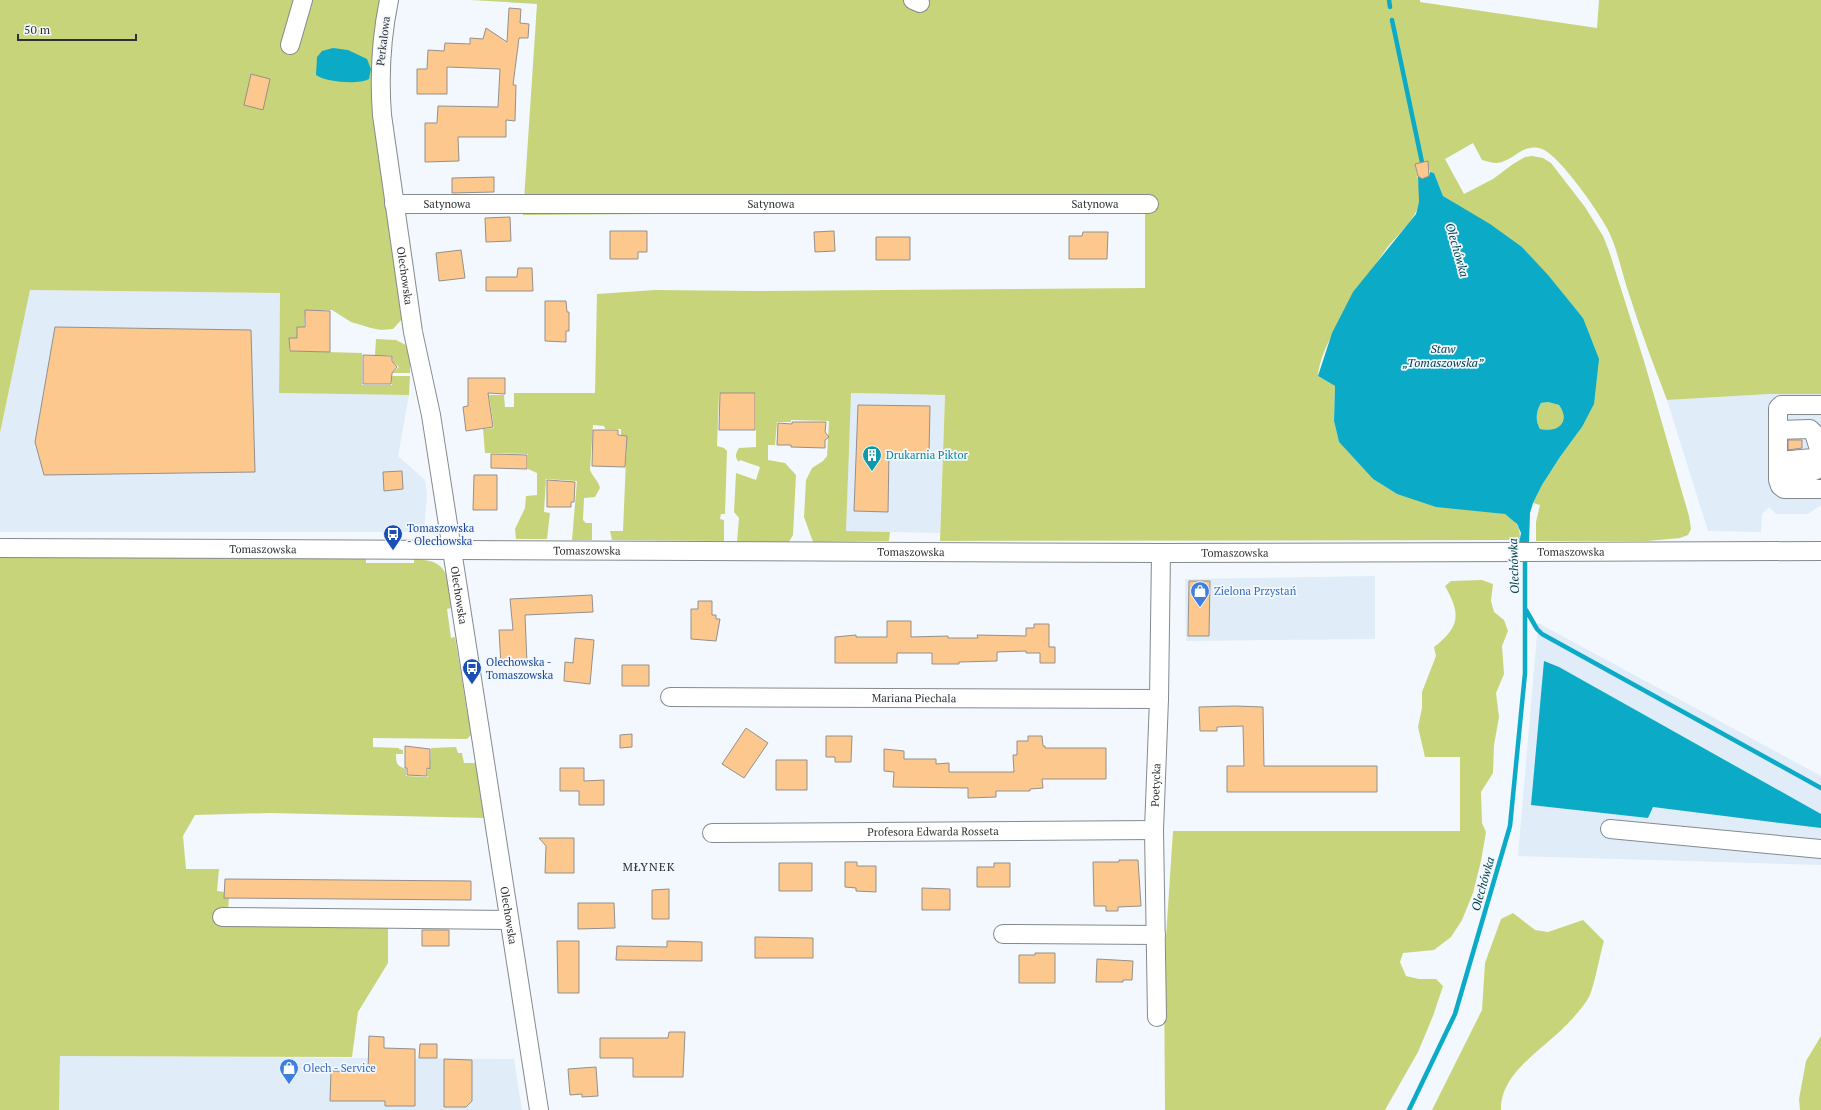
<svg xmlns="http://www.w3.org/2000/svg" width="1821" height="1110" font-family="'PT Serif',serif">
<rect width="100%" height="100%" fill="#f2f8fd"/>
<!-- built -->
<path fill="#e0ecf7" d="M30,290L280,293L279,393L409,395L398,456L425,480L427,494L424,532H0V433Z
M850,393L945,395L940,533L846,531Z
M1769,394H1821V505L1808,514H1776L1769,507L1762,514L1761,532L1708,531L1667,400Z
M1375,576V639L1186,641L1185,579Z
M1538,623L1821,776V865L1518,856Z
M60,1056L514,1059L522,1110H59Z"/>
<!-- green -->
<path fill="#c8d479" d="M0,0H379L374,104L404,311L401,312L402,319L393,329L381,330L371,328L351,322L332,310H305L304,327H297V338H289V351L362,353V385H392V376H410L409,395L279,393L280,293L30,290L0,433Z
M471,0H1420V2L1597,28L1599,0H1821V394H1769L1667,400C1654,366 1641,332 1630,297C1622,275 1618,249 1607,228C1598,211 1559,155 1542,149C1523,142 1514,161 1497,163C1492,163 1487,161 1482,160L1473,143L1445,159L1464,194L1493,179L1513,164L1525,157L1532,156L1543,158L1551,163L1585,207L1603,236L1609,251L1644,361L1689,516L1691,529L1688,535L1680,538L1647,541H1536V522L1540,505L1533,503L1542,485L1560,457L1582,427L1583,318L1522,247L1443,196L1434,173L1430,172L1427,161L1415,164C1417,176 1422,191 1419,203C1415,221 1398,234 1387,248C1368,274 1319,344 1318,376L1335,386L1334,421L1339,442L1373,479L1397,494L1505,514C1517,522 1522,529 1519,543H1511V540L940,541L945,395L851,393L846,531L890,532L889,541L813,542L804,517L806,480L812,468L823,461L827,456L829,421L791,420V422H777L775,445H768V460L785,463L796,475L793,535L789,542H737L739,518L734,512L736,473L756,480L760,467L740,460L739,462C734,457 736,453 739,448L756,447V393H719L717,446L724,448L727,451L725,514H721L720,519L724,520V541L612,540L610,531H623L627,436L621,435V429H605L604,426L593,425L590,470C593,477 598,480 600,488L595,497L584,498L583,520L586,523H592V540H572L577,481L546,479L544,512L550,513L547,539H516L515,529L525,508L526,496L537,495V473L528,469V454L485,453L483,429L494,428L489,395H504L505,407H514V393H595L597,294L655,290L758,291L1145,288V202H954L655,214L523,215L537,4Z
M376,339L396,340L408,346L410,357V373H392L399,367L393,362L392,355H375Z
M1548,402L1559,405C1571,422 1558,433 1540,429C1535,420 1536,412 1541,403Z
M0,557L366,559V563H414V559C451,560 448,578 451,608L447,609L451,638L455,637L471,735L467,739L373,738V747L399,748V749L403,750V754H396C396,764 397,766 406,769V776L428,777V770L430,769L431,748L456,747L458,753H462L464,763H477L485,818L270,813L195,815L183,836L186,869H219L217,891L224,892L229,898L228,909H218L219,926L388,927V963L358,1012L352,1057L60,1056L59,1110H0Z
M1482,580L1493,584L1491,601L1494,612L1504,620L1508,631L1502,646L1504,674L1496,693L1499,717L1494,745L1493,773L1481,792L1482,823L1486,832L1481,861L1473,893L1462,920L1451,937L1434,950L1403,953L1400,962L1406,976L1419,979H1436L1443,986L1433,1016L1418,1052L1385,1110H1165L1164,968L1173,831H1460V757H1425L1418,727L1422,708V692L1436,656L1434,647C1460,627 1461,614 1445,586L1451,581Z
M1513,913L1535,930L1548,932L1583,920L1604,941C1600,954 1594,988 1589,997C1583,1008 1566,1026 1557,1034C1535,1054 1500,1077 1501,1110H1432L1482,1010L1485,963L1501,919Z
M1821,1036V1110H1800L1799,1099L1806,1061Z"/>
<!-- water -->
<path fill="#0babc8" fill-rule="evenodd" d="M333,48L348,50L367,59L371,69L369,79C358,85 325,82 316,75L317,57L322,51Z
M1430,172L1434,173L1443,196L1490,224L1522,247L1548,275L1583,318L1599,359L1594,404L1582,427L1560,457L1542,485L1533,503L1530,513L1529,543H1519L1521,533L1517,524L1505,514L1436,507L1397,494L1373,479L1339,442L1334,421L1335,386L1318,376L1332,333L1353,292L1416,214L1419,202L1418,176L1425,178L1429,176ZM1548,402L1559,405C1571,422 1558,433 1540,429C1535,420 1536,412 1541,403Z
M1544,661L1559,667L1821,814V828L1653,807L1648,818L1531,805Z"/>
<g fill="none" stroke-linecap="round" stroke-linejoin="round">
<!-- stream -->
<path stroke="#0babc8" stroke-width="4.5" d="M1389,0L1390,7
M1392,20L1423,167
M1526,610L1537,629L1542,634L1821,788
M1409,1110L1455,1014L1510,826L1525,673V556"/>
</g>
<!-- building -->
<path fill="#fdc88e" stroke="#95908b" d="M509,8L521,9L520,23L529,24L528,38H519L513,85H516L515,121L506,120V137H458L459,161L425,162V123H437L438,106L498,107L500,69L447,67V94H417V69H427L428,50L444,51L445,43L470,44V38L483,39L486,28L507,42Z
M251,74L270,79L263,110L244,105Z
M1428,161L1429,176L1422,179L1418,176L1415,164Z
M494,177V192L452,193V178Z
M510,217L511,241L486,242L485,218Z
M610,231H647V252H638V259H610Z
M834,231L835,251L815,252L814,232Z
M1083,232H1108L1107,259H1069V236H1082Z
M876,237H910V260H876Z
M461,250L465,278L439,281L436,253Z
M518,268H532L533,291H486V277H517Z
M545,301H566L567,312H569V331H566V342L545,341Z
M305,310L330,311V352L290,351L289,338H297V327H305Z
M55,327L251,330L255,472L44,475L35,442Z
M363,355L392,356V361L397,367L392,373L391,384H363Z
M468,378H505V394L488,393L493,427L466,431L463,407L468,406Z
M720,393H755V430H719Z
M858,405L930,406L929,453L889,452L888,512L854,511Z
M792,422H826L825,432L829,437L825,440V448L791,447V445H777L778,423L792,424Z
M593,430H618V435L627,436L625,467L592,466Z
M1788,440H1802V448L1788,450Z
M491,454L527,455V469L491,468Z
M402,471L403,489L384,491L383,472Z
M474,475H497V510H473Z
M547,480L575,482L574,502H571V507H547Z
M1189,581H1210L1209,636H1188Z
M592,595L593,612L525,615L527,664L501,666L499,630H513L510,599Z
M698,601H712V615H716V619H720L716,641L691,639V609H698Z
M887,621H911V637L948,636V638H978L977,635L1026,636V628H1034V624H1049V647H1055V663H1040V653H1026V651L997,652V661L959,662V664H932V653H897V663H835V637L856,635V637H887Z
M575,638L594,640L590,684L564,681L565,662L573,663Z
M622,665H649V686H622Z
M1235,706L1263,707L1264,766H1377V792H1227V766H1244L1243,726L1217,727V731H1200L1199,707Z
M746,728L768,743L744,778L722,764Z
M632,734V747L620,748V735Z
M826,736H852L851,762H835V757H826Z
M1028,736H1042L1043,746H1045V748H1106V779H1042L1043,788L1030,789V791H996V797L968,798V788L893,787L894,772L884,771V749L904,751V759H936V764L949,763V772H1014L1013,755H1017V741H1028Z
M405,746L430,749V769L427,768V776L407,775V768H405Z
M776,760H807V790H776Z
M560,768H584V781L604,780V805H579V791H560Z
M539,838H574V873H545L546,846Z
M1119,860H1138L1141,906L1118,907V911H1106V906H1094L1093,862H1119Z
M845,862H857V866H876V892L856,891V888L845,887Z
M779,863H812V891H779Z
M994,863H1010V887H977V867H994Z
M225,879L471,881V900L224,898Z
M922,888L950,889V910H922Z
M669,889V919H652V890Z
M578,903H614L615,928L578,929Z
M422,930H449V946H422Z
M755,937L813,938V958H755Z
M557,941H579V993H558Z
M667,941L702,942V961L616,960L617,946L667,947Z
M1035,953H1055V983H1019V955H1035Z
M1097,959L1133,961L1132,980H1123V982H1096Z
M669,1032H685L683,1077H633V1058H600V1038H668Z
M369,1036L384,1037V1048L415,1049V1106H385V1101H330L331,1071L368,1072Z
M420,1044H437V1058H419Z
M444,1059L472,1060V1101L466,1107H444Z
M596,1067L598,1096L582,1097V1094L570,1095L568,1069Z"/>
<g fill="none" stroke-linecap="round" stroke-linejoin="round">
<defs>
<g id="minor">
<path id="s1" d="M389,0C381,39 379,76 382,115L413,332L431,415L539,1110"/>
<path d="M913,0L920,3"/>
<path d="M290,45L303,0"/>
<path id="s2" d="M394,204H1149"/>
<path d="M1821,405H1781L1778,408V480L1780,486L1784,489H1821"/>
<path d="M1778,430L1810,429L1814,433L1818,446L1821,448"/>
<path d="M1778,461L1813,458L1817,456L1821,450"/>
<path d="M1778,474L1812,472L1816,470L1817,456"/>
<path id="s3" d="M0,548L1161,553L1821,551"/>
<path id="s4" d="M670,697L1159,699"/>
<path d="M1610,829L1821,849"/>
<path id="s5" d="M712,833L1154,830"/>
<path d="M222,917L508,920"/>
<path d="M1003,934L1156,935"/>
<path id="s6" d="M1157,1017L1154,830L1159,699L1161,553"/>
</g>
</defs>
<!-- minor casing -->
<use href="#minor" stroke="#848a8e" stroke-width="20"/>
<!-- minor -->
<use href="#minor" stroke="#fff" stroke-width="18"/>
</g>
<!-- icons -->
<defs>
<symbol id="building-pin" viewBox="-11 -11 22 30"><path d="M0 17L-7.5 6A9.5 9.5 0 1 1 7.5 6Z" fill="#0f9aa8" stroke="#f2f8fd"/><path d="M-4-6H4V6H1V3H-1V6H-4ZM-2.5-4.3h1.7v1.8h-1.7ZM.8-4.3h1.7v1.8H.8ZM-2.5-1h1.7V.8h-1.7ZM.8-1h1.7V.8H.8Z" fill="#fff"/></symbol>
<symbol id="bus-pin" viewBox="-11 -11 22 30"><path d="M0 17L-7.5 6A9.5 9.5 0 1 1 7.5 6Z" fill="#1a4fb4" stroke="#f2f8fd"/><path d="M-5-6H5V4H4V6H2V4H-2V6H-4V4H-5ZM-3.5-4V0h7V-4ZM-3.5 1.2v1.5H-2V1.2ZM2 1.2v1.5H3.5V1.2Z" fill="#fff"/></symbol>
<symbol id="shop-pin" viewBox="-11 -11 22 30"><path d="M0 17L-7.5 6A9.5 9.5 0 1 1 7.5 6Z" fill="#3f7fe0" stroke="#f2f8fd"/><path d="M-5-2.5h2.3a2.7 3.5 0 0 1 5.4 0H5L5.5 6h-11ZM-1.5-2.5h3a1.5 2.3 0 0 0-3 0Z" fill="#fff"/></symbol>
</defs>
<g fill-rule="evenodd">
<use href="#building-pin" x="861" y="444" width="22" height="30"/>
<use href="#bus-pin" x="382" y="523" width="22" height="30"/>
<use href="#shop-pin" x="1189" y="580" width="22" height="30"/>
<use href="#bus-pin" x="461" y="657" width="22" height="30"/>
<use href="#shop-pin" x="278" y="1057" width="22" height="30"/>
</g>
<g text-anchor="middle" stroke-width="3.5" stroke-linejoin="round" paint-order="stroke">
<!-- street labels -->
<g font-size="11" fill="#2e3133" stroke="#f2f8fd">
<text transform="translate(383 41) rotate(-83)" y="4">Perkalowa</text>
<text dy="4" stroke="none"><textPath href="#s2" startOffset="53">Satynowa</textPath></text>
<text dy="4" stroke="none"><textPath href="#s2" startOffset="377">Satynowa</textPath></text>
<text dy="4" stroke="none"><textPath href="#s2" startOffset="701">Satynowa</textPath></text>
<text dy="4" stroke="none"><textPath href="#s1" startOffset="278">Olechowska</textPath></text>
<text dy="4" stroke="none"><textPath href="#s3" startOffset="263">Tomaszowska</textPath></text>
<text dy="4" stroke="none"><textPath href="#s3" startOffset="587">Tomaszowska</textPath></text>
<text dy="4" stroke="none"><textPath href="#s3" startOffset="911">Tomaszowska</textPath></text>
<text dy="4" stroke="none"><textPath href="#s3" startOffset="1571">Tomaszowska</textPath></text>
<text dy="4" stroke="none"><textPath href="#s3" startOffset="1235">Tomaszowska</textPath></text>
<text dy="4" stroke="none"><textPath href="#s1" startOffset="602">Olechowska</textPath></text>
<text dy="4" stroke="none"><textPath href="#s4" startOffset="244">Mariana Piechala</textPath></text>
<text dy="4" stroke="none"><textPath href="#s6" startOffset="232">Poetycka</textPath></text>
<text dy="4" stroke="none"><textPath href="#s5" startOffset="221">Profesora Edwarda Rosseta</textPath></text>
<text dy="4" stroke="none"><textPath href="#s1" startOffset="926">Olechowska</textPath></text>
</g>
<!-- culture labels -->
<g font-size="11" fill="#0d838f" stroke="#f2f8fd" text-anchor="start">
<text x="886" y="459">Drukarnia Piktor</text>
</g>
<!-- transit labels -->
<g font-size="11" fill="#164399" stroke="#f2f8fd" text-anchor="start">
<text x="407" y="532">Tomaszowska<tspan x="407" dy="13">- Olechowska</tspan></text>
<text x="486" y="666">Olechowska -<tspan x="486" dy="13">Tomaszowska</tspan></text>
</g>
<!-- shop labels -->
<g font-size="11" fill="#366cbe" stroke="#f2f8fd" text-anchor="start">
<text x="1214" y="595">Zielona Przystań</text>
<text x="303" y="1072">Olech - Service</text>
</g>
<!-- water labels -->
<g font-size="12" font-style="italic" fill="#04424e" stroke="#f2f8fd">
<text transform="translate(1457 250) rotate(74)" y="4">Olechówka</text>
<text x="1443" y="353">Staw<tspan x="1443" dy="14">„Tomaszowska”</tspan></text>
<text transform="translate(1514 566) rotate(-92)" y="4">Olechówka</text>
<text transform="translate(1483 884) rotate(-74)" y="4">Olechówka</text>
</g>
<!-- neighbourhood labels -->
<g font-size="12" letter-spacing="1" fill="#252a2e" stroke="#f2f8fd">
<text x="649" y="871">MŁYNEK</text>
</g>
</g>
<!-- scale -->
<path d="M18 34v6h118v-6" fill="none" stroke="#2e3133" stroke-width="2"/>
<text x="24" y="34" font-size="12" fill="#2e3133" stroke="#f2f8fd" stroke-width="3" paint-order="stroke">50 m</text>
</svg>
